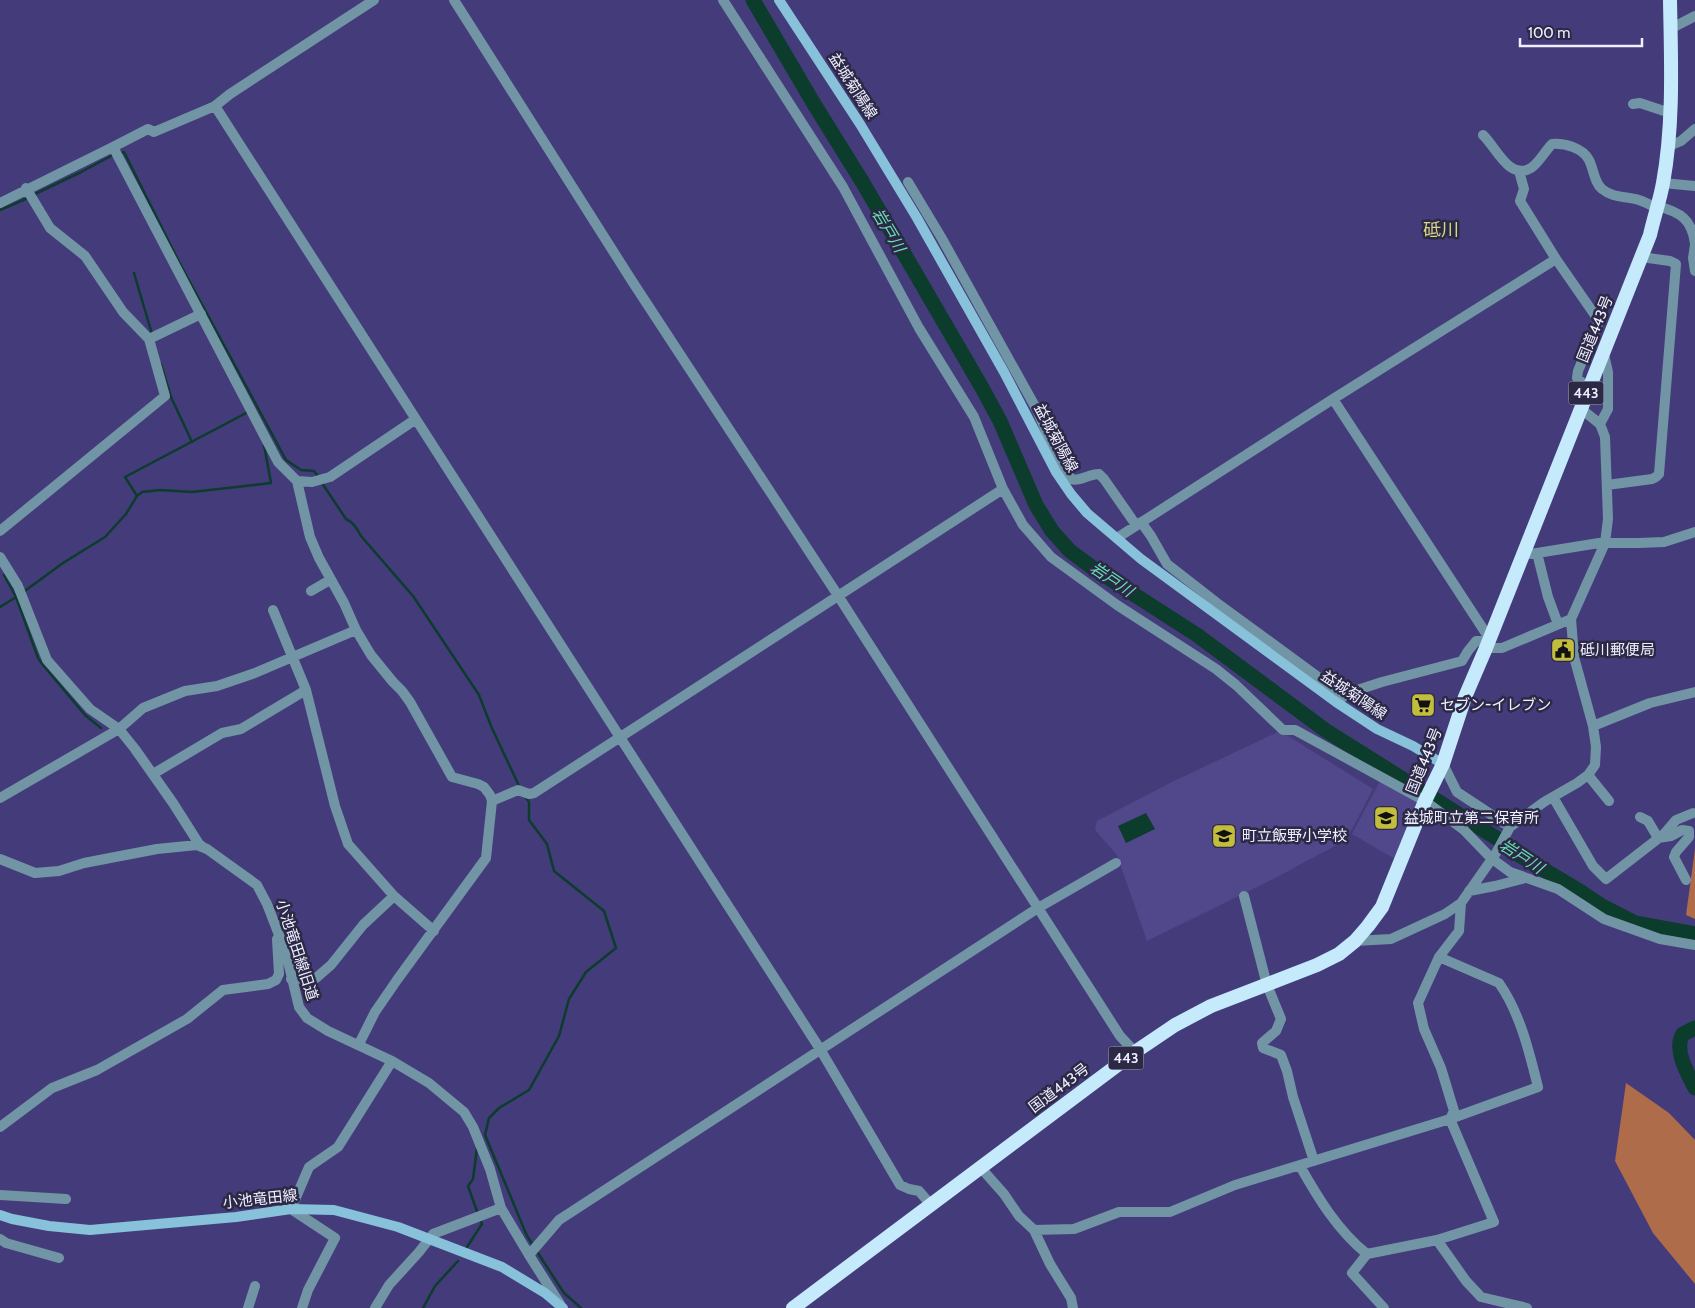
<svg xmlns="http://www.w3.org/2000/svg" width="1695" height="1308" font-family="Cabin,'Noto Sans JP',sans-serif">
<rect width="100%" height="100%" fill="#443c7a"/>
<!-- built -->
<path fill="#51488b" d="M1280,731L1373,789L1353,827L1344,841L1275,878L1147,941L1117,855L1095,830L1097,821L1172,782Z
M1380,781L1418,801L1395,859L1352,834Z"/>
<!-- forest -->
<path fill="#ae6c4a" d="M1695,849V919L1686,915Z
M1626,1083L1669,1113L1695,1140V1284L1653,1233L1615,1161Z"/>
<!-- water -->
<path fill="#0b3c2c" d="M1146,813L1155,829L1126,843L1118,826Z"/>
<g fill="none" stroke-linecap="round" stroke-linejoin="round">
<!-- stream -->
<path stroke="#0b3c2c" stroke-width="2.5" d="M121,153L124,152L179,262L286,460L301,470L314,471L318,476
M33,195L81,172L113,155
M0,210L28,198
M134,273L152,334
M161,364L171,397L192,442
M322,483L346,519C353,522 358,530 361,536L413,596L479,695L491,726L520,788
M137,496L125,477L248,412
M4,575L16,597L38,658L43,665L85,715L101,728
M22,593L63,563L105,537L126,514L137,496L142,492L160,490L192,492L271,483L264,445
M0,607L18,596
M524,795L529,802V820L547,844L554,871L604,911L616,948L586,972L569,999L559,1036L529,1090L499,1108L489,1118L485,1135L527,1236L533,1245
M477,1148L473,1179L468,1186L478,1214
M467,1247L482,1224L480,1219
M536,1250L564,1293L581,1308
M423,1308L435,1286L458,1261"/>
<!-- river -->
<path stroke="#0b3c2c" stroke-width="15" d="M753,0L814,104L863,183L981,386L1000,421L1036,505L1052,531L1070,551L1093,568L1197,635L1325,730L1501,841L1519,855L1578,890L1602,906L1635,923L1695,934
M1695,1028L1683,1034C1673,1049 1688,1074 1695,1088"/>
<!-- minor -->
<path stroke="#7295a5" stroke-width="10" d="M454,0L632,281L837,594L1120,1036L1135,1052
M723,0L843,187L919,328L974,417L1003,489L1023,525L1051,557L1117,605L1216,669L1236,685L1283,730H1295L1425,801L1464,830L1491,858
M1670,29L1695,16
M1633,104L1640,103L1670,113
M215,106L820,1049L900,1185L909,1189L919,1191L931,1205
M1483,135C1496,147 1509,181 1531,168C1539,163 1545,151 1552,144C1565,143 1583,148 1589,160C1594,170 1594,182 1602,189C1613,198 1623,196 1635,199C1642,200 1650,205 1657,208
M1667,147L1681,141L1695,129
M908,182L941,237L1037,410L1050,441L1071,479C1079,482 1089,474 1099,474L1104,479L1136,525
M1663,183L1695,186
M26,188L50,228L85,256L123,312L149,339
M0,203L113,147
M1657,206C1680,212 1692,219 1695,244
M1695,245L1693,258L1695,271
M1556,259L1599,321L1578,371L1577,378L1588,388
M1333,399L1489,638
M1600,424L1608,409V372L1603,350
M297,481L312,482L330,477L416,419
M1607,485L1652,479L1656,477L1659,474L1676,264L1670,261L1641,257
M1141,522L1151,536L1167,564L1217,603L1344,696
M0,531L165,396L149,339L201,314
M1117,538L1333,399L1556,259L1520,201L1524,189L1519,171
M1523,552L1531,554L1599,543H1639L1664,542L1695,532
M1537,553L1548,597L1558,624
M0,557L18,586L47,660L90,709L119,729L135,749L173,803L199,844L203,847
M311,591L330,580
M273,610L306,690L335,806L348,844L394,896L434,931
M1486,648H1502L1571,619
M1339,700L1348,693L1382,682L1462,661L1468,651L1476,641H1488
M1593,726L1650,703L1695,692
M1443,764L1457,792L1510,827
M153,774L222,733L241,729L306,690
M1588,775L1609,801
M1553,797L1593,866L1606,879L1664,834L1676,820L1693,813
M0,798L119,729L143,708L185,691L217,686L255,673L356,630
M492,801L518,790L529,794L534,793L1003,489
M1640,817L1648,821L1658,838L1671,836L1682,830L1689,831V837L1676,852L1674,857L1686,880
M0,859L35,873L59,871L84,863L157,849L197,845L207,849L257,885L267,904L286,953L299,1007L307,1018L328,1031L392,1061L429,1083L464,1112L473,1127L490,1169L501,1208L529,1255L560,1304
M1469,891L1495,886L1525,878
M1244,896L1267,985L1281,1019L1276,1031L1262,1043L1263,1048L1281,1055L1287,1071L1293,1097L1314,1161
M1355,941L1391,939L1445,914L1461,903L1496,853L1510,827L1544,802L1577,783L1588,775L1595,765L1596,747L1593,726L1574,657L1571,619L1605,543L1608,519L1605,437L1600,424L1580,408
M291,979L316,978L331,965L363,925L394,896
M359,1044L375,1012L397,980L486,858L492,801L490,795L484,787L478,784L452,777L410,702L402,691L393,682L371,655L356,630L344,603L319,558L310,537L297,481L278,462L113,147L148,129L154,132L215,106L230,94L374,0
M0,1127L52,1088L97,1070L187,1019L223,990L268,984L276,980L279,974L277,939
M1300,1166C1318,1198 1338,1231 1367,1254
M981,1168L1004,1194L1019,1216L1034,1230L1050,1264L1071,1298L1073,1308
M0,1195L66,1199
M1034,1230L1074,1229L1119,1212H1170L1235,1185L1450,1119L1538,1087C1529,1051 1520,1013 1499,983L1439,957
M0,1239L6,1243L59,1258
M1437,1240L1466,1281L1481,1297L1527,1308
M529,1255L559,1220L1038,908L1116,863
M248,1308L255,1286
M302,1308L308,1290L335,1238L291,1209L309,1167L338,1147L392,1061
M375,1308L389,1285L419,1252L433,1234L501,1208
M1384,1308L1352,1273L1367,1254L1437,1240L1494,1222L1450,1119L1454,1111L1441,1068L1424,1029L1418,1003L1439,957L1459,931L1461,903"/>
<!-- tertiary -->
<path stroke="#7295a5" stroke-width="10" d="M1491,858L1510,872L1558,889L1604,919L1660,939L1695,945"/>
<!-- secondary -->
<path stroke="#87c1da" stroke-width="10" d="M779,0L860,124L917,218L1004,372L1056,472L1071,494L1087,513L1141,559L1336,702L1377,729L1413,746L1443,764
M0,1215L12,1219L49,1226L90,1230L236,1217L291,1209L334,1210L398,1227L502,1267L545,1293L563,1308"/>
<!-- trunk -->
<path stroke="#c5eafb" stroke-width="14" d="M793,1308L1135,1052L1175,1025L1211,1006L1317,965L1339,954L1355,941L1368,926L1382,907L1425,801L1443,764L1465,697L1486,648L1650,235C1654,217 1660,200 1663,183C1674,123 1671,60 1670,0"/>
</g>
<!-- icons -->
<defs>
<symbol id="civic-square" viewBox="-11 -11 22 22"><rect x="-9" y="-9" width="18" height="18" rx="4" fill="#c3bd3e" stroke="#2b2945"/><path d="M-.6-6.5H3V-4.5H.6V-3L4-1V1h2V6H-6V1h2V-1L-.6-3ZM-1.2 2.5V6h2.4V2.5Z" fill="#111"/></symbol>
<symbol id="supermarket-square" viewBox="-11 -11 22 22"><rect x="-9" y="-9" width="18" height="18" rx="4" fill="#c3bd3e" stroke="#2b2945"/><path d="M-6-5.5h2.5l.6 2H6L4.5 2H-2.5L-4.4-4H-6ZM-1.5 3.2a1.3 1.3 0 1 0 .1 0ZM3 3.2a1.3 1.3 0 1 0 .1 0Z" fill="#111"/></symbol>
<symbol id="school-square" viewBox="-11 -11 22 22"><rect x="-9" y="-9" width="18" height="18" rx="4" fill="#c3bd3e" stroke="#2b2945"/><path d="M0-5L7-2L0 1L-7-2ZM-4 1L0 2.5L4 1V4Q0 6-4 4Z" fill="#111"/></symbol>
</defs>
<g fill-rule="evenodd">
<use href="#civic-square" x="1549" y="636" width="28" height="28"/>
<use href="#supermarket-square" x="1409" y="691" width="28" height="28"/>
<use href="#school-square" x="1372" y="804" width="28" height="28"/>
<use href="#school-square" x="1210" y="822" width="28" height="28"/>
</g>
<g text-anchor="middle" stroke-width="5" stroke-linejoin="round" paint-order="stroke">
<!-- shield labels -->
<g fill="#2b2945" stroke="#b5b4c7" stroke-width="1">
<rect x="1568.5" y="381.5" width="35" height="23" rx="4"/>
<rect x="1108.5" y="1046.5" width="35" height="23" rx="4"/>
</g>
<g font-size="14" font-weight="bold" fill="#f0efff">
<text x="1586" y="398">443</text>
<text x="1126" y="1063">443</text>
</g>
<!-- street labels -->
<g font-size="15" fill="#f0efff" stroke="#2b2945">
<text transform="translate(853 86) rotate(57)" y="5">益城菊陽線</text>
<text transform="translate(1595 329) rotate(-68)" y="5">国道443号</text>
<text transform="translate(1056 438) rotate(62)" y="5">益城菊陽線</text>
<text transform="translate(1354 695) rotate(34)" y="5">益城菊陽線</text>
<text transform="translate(1424 761) rotate(-68)" y="5">国道443号</text>
<text transform="translate(297 950) rotate(72)" y="5">小池竜田線旧道</text>
<text transform="translate(1059 1088) rotate(-37)" y="5">国道443号</text>
<text transform="translate(260 1199) rotate(-6)" y="5">小池竜田線</text>
</g>
<!-- poi labels -->
<g font-size="15" fill="#f0efff" stroke="#2b2945" text-anchor="start">
<text x="1580" y="655">砥川郵便局</text>
<text x="1440" y="710">セブン-イレブン</text>
<text x="1404" y="823">益城町立第二保育所</text>
<text x="1242" y="841">町立飯野小学校</text>
</g>
<!-- water labels -->
<g font-size="16" font-style="italic" fill="#66e0b3" stroke="#2b2945">
<text transform="translate(889 230) rotate(59)" y="6">岩戸川</text>
<text transform="translate(1112 579) rotate(34)" y="6">岩戸川</text>
<text transform="translate(1522 856) rotate(33)" y="6">岩戸川</text>
</g>
<!-- quarter labels -->
<g font-size="18" fill="#d7d586" stroke="#2b2945">
<text x="1441" y="236">砥川</text>
</g>
</g>
<!-- scale -->
<path d="M1520 38v8h122v-8" fill="none" stroke="#f0efff" stroke-width="2.5"/>
<text x="1528" y="38" font-size="15" fill="#f0efff" stroke="#2b2945" stroke-width="4" paint-order="stroke">100 m</text>
</svg>
